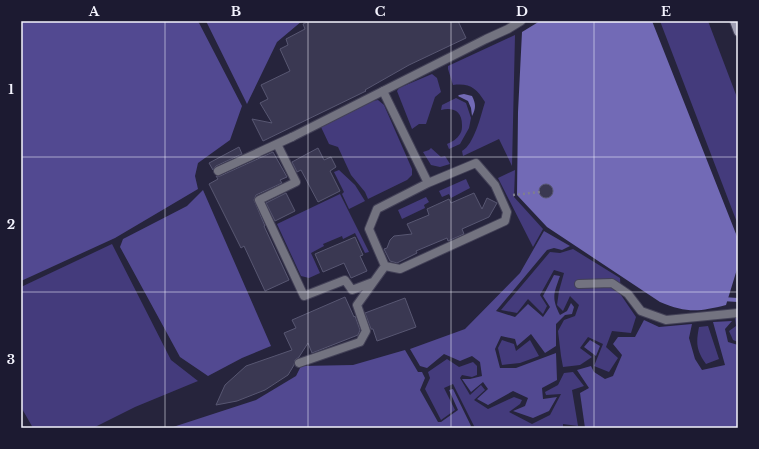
<svg xmlns="http://www.w3.org/2000/svg" width="759" height="449" font-family="'Libre Baskerville',serif">
<rect width="100%" height="100%" fill="#26243c"/>
<!-- green -->
<path fill="#443b7c" d="M660,21H708L738,100V225Z
M515,35L512,166L499,139L463,156L462,151C474,145 481,115 485,102C476,88 470,83 453,85L448,69V66Z
M432,74L437,78L441,92L435,97L426,124H419L412,129L397,91L399,88Z
M456,98L466,103L471,118L469,128L460,144L449,149L447,144C452,142 457,139 460,134C462,131 462,128 462,125C462,111 453,107 441,110L442,105Z
M378,100L384,105L412,169V175L407,180L368,199L365,192L351,175L338,147L329,144L321,127L372,101Z
M431,148L441,157L445,156L450,164L440,167L431,165L423,152L429,150Z
M339,170L355,185L365,201L349,209L342,194L344,192L334,172Z
M515,170L514,197L543,229L533,247L498,178Z
M466,179L470,188L451,198L449,194L442,197L439,191Z
M340,194L369,252L365,253L355,233L343,239L342,236L323,244L324,246L311,253L320,273L309,278L301,276L277,224Z
M426,197L429,202L424,205L425,208L402,219L398,210Z
M112,244L171,360L198,381L135,407L93,428H33L21,407V287Z
M573,249L620,278L621,295L636,317L631,333L612,331L606,347L618,358L609,372L594,366L603,344L588,337L580,348L592,357L580,365L563,367L561,356L558,331L564,320L575,316L579,305L570,296L563,311L557,305L559,291L564,273L554,270L540,295L547,306L543,314L528,299L517,313L501,310L550,252L560,253Z
M735,318H738V342L733,340L729,331L736,326Z
M708,326L719,359L706,364C696,350 696,343 699,327Z
M502,340L514,344L516,351L530,340L539,356L520,363L502,365L498,348Z
M447,359L459,367L473,362L477,366V375L472,377L462,375L460,378L470,395L481,385L485,390L474,400L488,409L514,397L522,400L520,404L509,412L532,424L550,415L561,394L546,395L545,392L558,385L564,373L573,372L584,386L572,390L578,426L563,424V428H475L453,384L444,388L455,410L441,420L425,389L430,378L428,372Z"/>
<!-- forest -->
<path fill="#524991" d="M21,21H198L242,106L230,140L198,163L195,176L198,189L115,238L21,281Z
M206,21H302L277,42L247,104Z
M203,190L271,346L242,358L208,376L180,357L120,247L123,239L187,206Z
M544,231L570,246L562,250L554,248L547,250L496,311L515,317L528,304L543,317L550,307L543,296L554,275L560,276C554,293 551,298 560,315L567,311L571,303L574,307L572,314L565,315L556,324V346L545,353L531,334L517,346L515,339L501,336L495,349L500,368H516L556,353L557,380L542,388L543,399L557,397L549,411L533,418L513,411L525,406L528,398L513,391L488,405L477,399L488,389L483,382L471,392L462,379H470L482,376L480,362L472,356L460,361L444,354L427,368L420,366L410,349L465,329L520,273Z
M644,320L659,327L692,324L689,338L695,359L702,370L725,365L713,322L732,321L725,329L728,342L738,345V428H585L580,393L589,388L577,370L591,366L594,372L605,379L613,376L622,355L613,344L618,337H635Z
M590,340L600,346L596,356L584,347Z
M405,350L418,372H422L425,378L420,390L438,422H441L458,410L449,390L453,389L471,426L469,428H170L256,400L296,376L301,366L353,365Z"/>
<!-- water -->
<path fill="#726ab6" d="M540,21H652L738,239V266L726,305C699,312 686,313 660,302L547,227L517,195L518,112L522,32Z
M464,94L472,96C476,104 476,108 472,116L471,108L468,101L458,96L459,95Z"/>
<g fill="none" stroke-linecap="round" stroke-linejoin="round">
<!-- stream -->
<path stroke="#726ab6" stroke-width="4" d="M722,299L738,300"/>
</g>
<!-- building -->
<path fill="#3a3852" stroke="#585772" d="M310,21H458L466,38L409,65L365,90L366,91L263,141L252,119L272,123L260,103L268,99L261,85L290,71L280,49L288,45L286,39L305,29L303,24Z
M239,147L242,154L216,166L213,170L209,163Z
M318,148L324,160L331,157L336,167L330,171L340,191L318,202L301,170L297,172L292,162Z
M273,152L287,177L280,180L282,183L256,195L254,200L265,226H264L289,280L265,291L244,246L241,248L209,184L218,179L216,176H220Z
M539 191a7 7 0 1 1 14 0a7 7 0 1 1-14 0Z
M286,193L295,211L275,221L266,203Z
M474,193L482,209L487,198L497,203L489,217L462,229L464,234L448,241L447,238L416,251L417,253L397,263L390,261L384,249L387,248L390,240L394,236L412,234L407,224L429,215L427,209L449,199L451,203Z
M355,237L363,255L360,256L367,271L351,278L344,263L323,272L315,254Z
M345,297L354,317L355,316L360,330L358,335L312,353L308,343L299,357L295,360L294,365L288,375L265,390L237,401L216,405L225,385L246,366L292,350L284,333L296,328L292,320Z
M405,298L416,327L377,341L373,329H371L365,313Z"/>
<g fill="none" stroke-linecap="round" stroke-linejoin="round">
<defs>
<path id="lane" d="M383,91L428,183
M277,144L296,182L259,200L304,296L345,280L352,290L373,282
M476,163L495,185L507,212L505,221L400,269L385,266L369,229L377,209L428,183Z
M218,171L292,137
M579,284L612,283L628,294L641,311L666,320L738,313
M299,363L360,342L366,331L357,305L385,266"/>
<path id="street" d="M292,137L486,39L508,29L521,21"/>
<path id="secondary" d="M734,21L738,32"/>
</defs>
<!-- lane casing -->
<use href="#lane" stroke="#434157" stroke-width="10"/>
<!-- street casing -->
<use href="#street" stroke="#434157" stroke-width="10"/>
<!-- secondary casing -->
<use href="#secondary" stroke="#434157" stroke-width="10"/>
<!-- path -->
<path stroke="#7f7e90" stroke-width="2.5" stroke-dasharray="2 3" stroke-linecap="butt" d="M513,195L540,192"/>
<!-- lane -->
<use href="#lane" stroke="#737380" stroke-width="8"/>
<!-- street -->
<use href="#street" stroke="#737380" stroke-width="8"/>
<!-- secondary -->
<use href="#secondary" stroke="#9f9eb3" stroke-width="8"/>
</g>
<!-- grid -->
<path fill="none" stroke="#f3f3fd" stroke-width="1" stroke-opacity="0.55" d="M165,21V428M308,21V428M451,21V428M594,21V428M21,157H738M21,292H738"/>
<!-- border -->
<rect width="759" height="449" fill="none" stroke="#1c1a31" stroke-width="44"/>
<rect x="22" y="22" width="715" height="405" fill="none" stroke="#f3f3fd" stroke-width="1.5"/>
<g font-size="13" text-anchor="middle" font-weight="bold" fill="#f3f3fd">
<text x="94" y="16">A</text>
<text x="236" y="16">B</text>
<text x="380" y="16">C</text>
<text x="522" y="16">D</text>
<text x="666" y="16">E</text>
<text x="11" y="94">1</text>
<text x="11" y="229">2</text>
<text x="11" y="364">3</text>
</g>
</svg>
